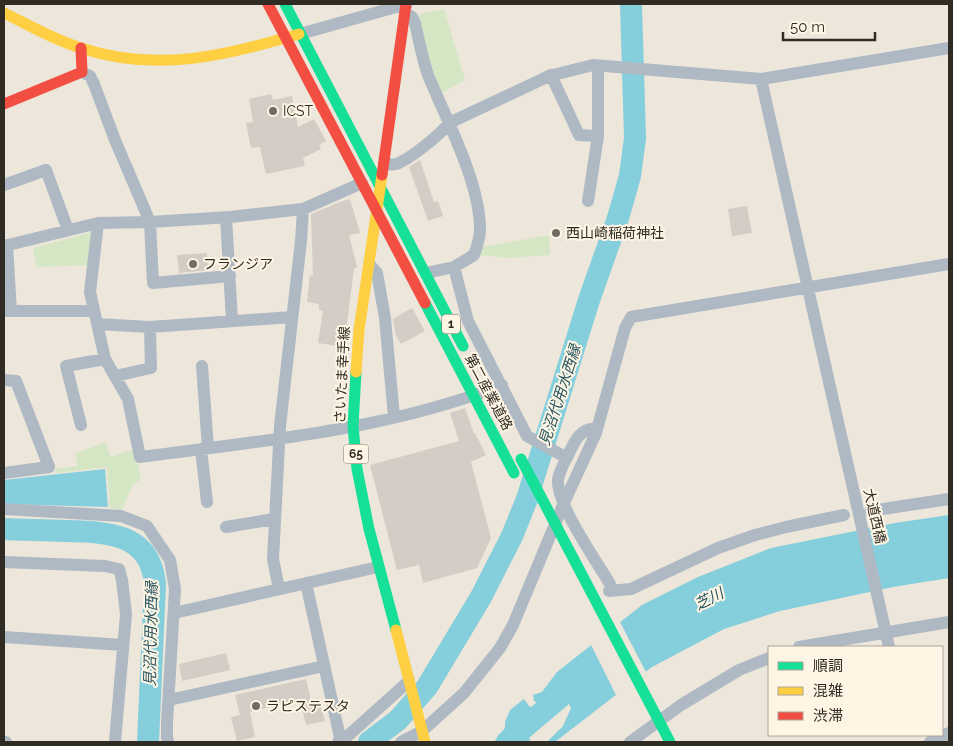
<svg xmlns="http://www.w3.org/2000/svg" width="953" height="746" font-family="Raleway,'Noto Sans JP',sans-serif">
<rect width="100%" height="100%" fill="#ece6db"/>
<!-- green -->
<path fill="#d4e6c4" d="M444,9L465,80L440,94L430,72L419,14Z
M90,233L94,236L90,265L37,267L33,248Z
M549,235L550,255L509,258L479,255L482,247Z
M105,442L111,457L134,449L141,479L132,486L122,510L110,508L107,467L56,473L55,469L78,466L75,454Z"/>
<!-- water -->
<path fill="#85cedc" d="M105,469L108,507L4,504V480Z
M949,515V578L893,587L780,611L724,629L652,667L555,742H547L563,726L571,708L568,702L559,703L552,699L529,730V738L531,742H494L505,728V722L510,710L524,699L529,706L535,709L542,705L534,701L533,695L542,692L557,672L642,605L698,577L771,548L895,523Z"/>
<!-- pier -->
<path fill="#ece6db" d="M619,620L647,674L617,697L590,643Z"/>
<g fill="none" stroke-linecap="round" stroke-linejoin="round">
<!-- river -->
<path stroke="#85cedc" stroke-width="22" d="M4,529C24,530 45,530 65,531C106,532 150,532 155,584L148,742
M369,742L398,720L427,687L481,597L512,536L527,499L589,300L618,218L630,176L635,138L631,4
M507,742L578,682"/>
</g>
<!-- building -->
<path fill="#d4cdc6" d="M271,94L273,100L292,96L298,127L314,119L326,141L319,145L321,149L303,158L305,166L266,174L260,147L251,148L246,123L253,122L249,99Z
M420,160L434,202L438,201L443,216L428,221L409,167Z
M350,199L360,233L349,235L357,267L354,269L344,347L318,343L323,311L319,310V304L307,302L310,275L313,276L311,214L340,202Z
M747,206L752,233L732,236L728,209Z
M207,253L208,270L179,273L177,255Z
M412,308L425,331L401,344L395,333L393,319Z
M465,408L474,434L475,433L486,455L471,462L491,538L477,568L423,583L419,565L397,570L370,465L459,441L450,413Z
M226,653L230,670L182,681L179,664Z
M306,679L311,700L319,698L325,721L306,725L300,700L250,712L255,737L237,741L231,717L240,715L235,695Z"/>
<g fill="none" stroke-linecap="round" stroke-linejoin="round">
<!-- street -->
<path stroke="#afb9c4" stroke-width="12" d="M405,13L412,17L415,23C419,40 422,58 428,75C446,119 480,182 480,229C480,238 477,247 474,255L454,267L468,321L527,436L567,458
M300,34L396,7L406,6
M82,72L90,76L94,84L115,140L150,222L153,283L230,276
M551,75L579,135L598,136
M761,79L831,391
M384,164C388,164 392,165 396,164C409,160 441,134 449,123L549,76L593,65L761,79L949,48
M4,185L46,170L68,230
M588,201L598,136V66
M226,217L232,321
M98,223L90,292L105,359L128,399L140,457C261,441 387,430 502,385
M7,245L11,311
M4,246L98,223L150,222L230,217L303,209L362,183
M369,264L377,273L385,318L394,417
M426,273L454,267
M4,311H94
M97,324L150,327L292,317
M202,366L208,448
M115,376L151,368L150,327
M4,380L16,381L49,467L4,473
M81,425L66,366L105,359
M597,429C586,427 578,435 573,445C569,454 559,470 558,480C556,504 597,562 610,584
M201,449L207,502
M4,509L121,516L147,526L170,560L175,589L167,722V737L168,742
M870,511L949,499
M226,527L274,519
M4,562L105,566L119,569L122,580L126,614L115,742
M306,583L341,742
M279,589L273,559L280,426L301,241L303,209
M609,591L631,589L718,548L755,535L786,527L844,515
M174,613L378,567
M4,637L123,645
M799,647L949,622
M169,700L324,666
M4,742H6
M338,742H341L409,681
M401,742L422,731L464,693L500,648L513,625L563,505L596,433L625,328L631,317L949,264
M630,742L681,705L739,670L769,658
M930,742L949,733"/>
<!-- fast -->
<path stroke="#16e098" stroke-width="11" d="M285,4L463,346
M425,303L514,473
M356,372L353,426L357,469L369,529L396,630"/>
<!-- slow -->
<path stroke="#ffcf43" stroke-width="11" d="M4,13C29,25 54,40 81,48C157,73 225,56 299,34
M356,372L359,330L382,175
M396,630L425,742"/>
<!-- jam -->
<path stroke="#f24e42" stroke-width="11" d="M268,4L425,303
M4,104L82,72L81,48
M382,175L406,4"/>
<!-- street-bridge -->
<path stroke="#afb9c4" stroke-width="12" d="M831,391L889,647"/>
<!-- fast-bridge -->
<path stroke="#16e098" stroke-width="11" d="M521,459L670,742"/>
</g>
<!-- markers -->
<g fill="#726c63" stroke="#fff5e5" stroke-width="2">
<circle cx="273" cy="111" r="5"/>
<circle cx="556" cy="233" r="5"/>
<circle cx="193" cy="264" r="5"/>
<circle cx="256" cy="706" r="5"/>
</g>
<g text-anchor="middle" stroke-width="4" stroke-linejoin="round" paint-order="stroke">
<!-- shield labels -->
<g fill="#fff5e5" stroke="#6e685d" stroke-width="1">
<rect x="442" y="314.5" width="18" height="19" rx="4"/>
<rect x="343.5" y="444.5" width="25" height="19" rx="4"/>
</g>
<g font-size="12" font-weight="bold" fill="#302b23">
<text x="451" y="328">1</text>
<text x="356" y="458">65</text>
</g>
<!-- poi labels -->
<g font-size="14" fill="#302b23" stroke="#fff5e5" text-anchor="start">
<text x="283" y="116">ICST</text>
<text x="566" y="238">西山崎稲荷神社</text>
<text x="203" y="269">フランジア</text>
<text x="266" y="711">ラピステスタ</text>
</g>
<!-- street labels -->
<g font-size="14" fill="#302b23" stroke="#fff5e5">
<text transform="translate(342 375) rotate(-87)" y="5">さいたま幸手線</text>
<text transform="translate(489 392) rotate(62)" y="5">第二産業道路</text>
<text transform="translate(875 516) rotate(77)" y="5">大道西橋</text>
</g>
<!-- water labels -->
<g font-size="15" font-style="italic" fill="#285661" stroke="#fff5e5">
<text transform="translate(560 395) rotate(-72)" y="5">見沼代用水西縁</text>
<text transform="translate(709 599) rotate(-27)" y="5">芝川</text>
<text transform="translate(151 634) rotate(-89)" y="5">見沼代用水西縁</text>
</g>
</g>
<!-- border -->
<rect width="953" height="746" fill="none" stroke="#302b23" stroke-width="10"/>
<!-- legend -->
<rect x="768" y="646" width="175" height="90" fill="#fff5e5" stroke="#aca497"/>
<rect x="778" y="662" width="25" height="8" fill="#16e098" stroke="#aca497"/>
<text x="813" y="671" font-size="15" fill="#302b23">順調</text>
<rect x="778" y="687" width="25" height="8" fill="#ffcf43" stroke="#aca497"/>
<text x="813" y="696" font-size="15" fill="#302b23">混雑</text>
<rect x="778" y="712" width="25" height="8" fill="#f24e42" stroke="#aca497"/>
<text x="813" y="721" font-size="15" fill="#302b23">渋滞</text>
<!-- scale -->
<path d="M783 32v8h92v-8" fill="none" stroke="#302b23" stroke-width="2.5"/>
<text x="790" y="32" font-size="15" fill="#302b23" stroke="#fff5e5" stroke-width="4" paint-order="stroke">50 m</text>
</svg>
